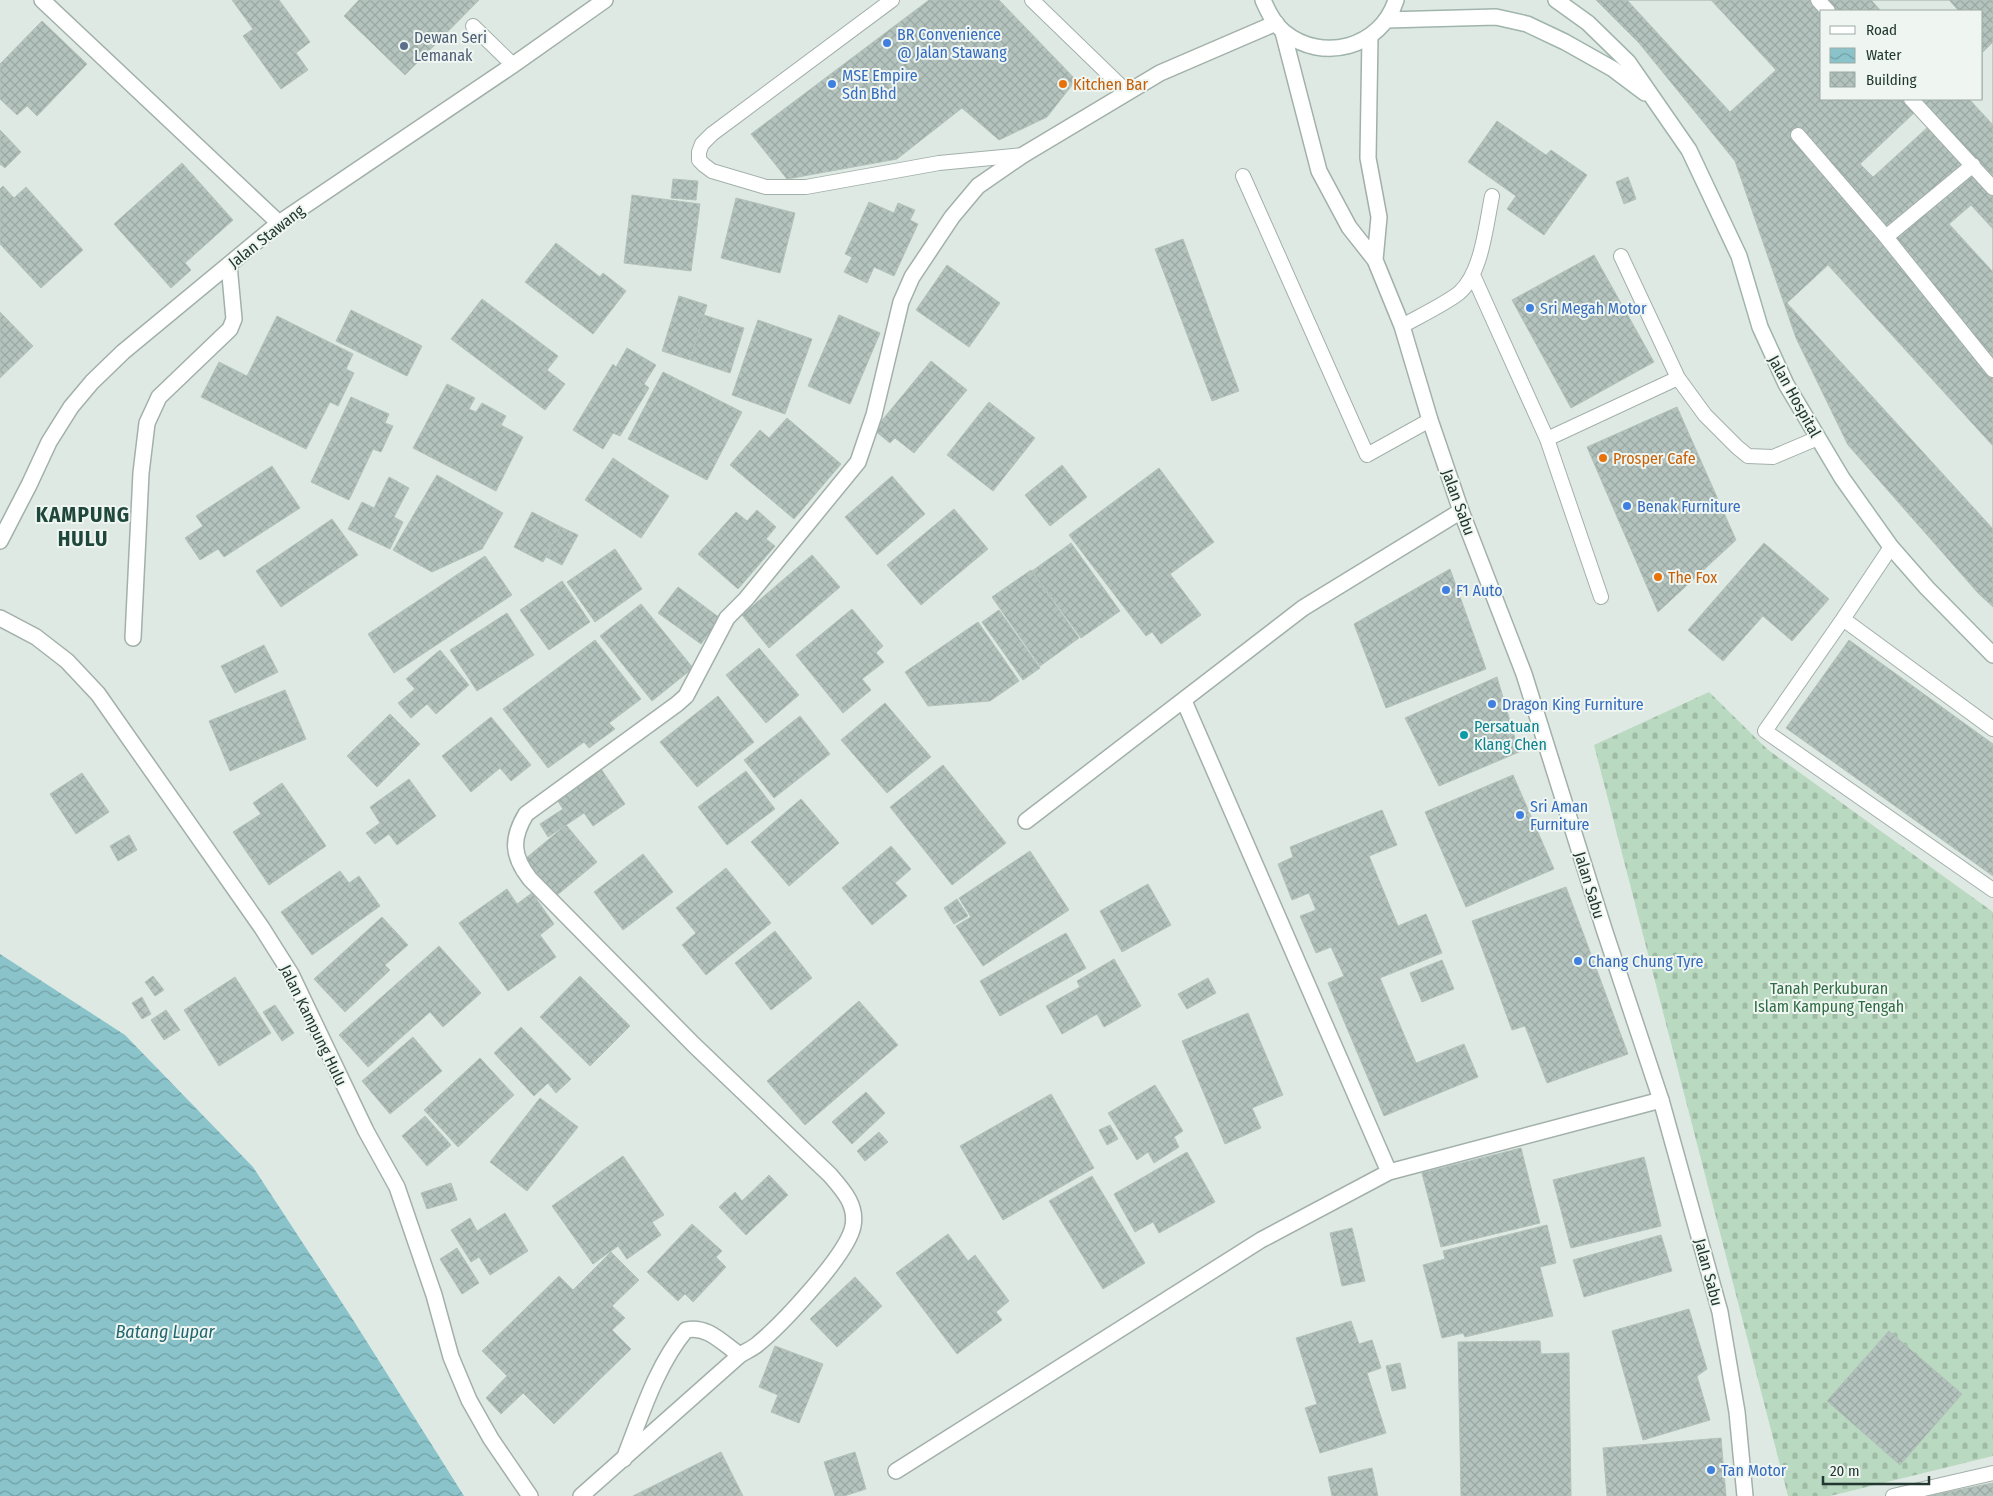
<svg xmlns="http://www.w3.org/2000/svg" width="1993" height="1496" font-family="'Fira Sans Condensed',sans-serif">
<defs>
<pattern id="cemetery-stones" width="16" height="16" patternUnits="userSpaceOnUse" patternTransform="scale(1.25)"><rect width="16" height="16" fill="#b9d9c0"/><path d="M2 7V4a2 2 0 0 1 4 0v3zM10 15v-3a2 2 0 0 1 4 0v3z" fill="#9fbba5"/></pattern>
<pattern id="water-waves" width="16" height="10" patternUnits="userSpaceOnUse" patternTransform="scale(1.25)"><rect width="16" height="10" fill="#8ac4ca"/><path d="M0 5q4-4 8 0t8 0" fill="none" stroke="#70a0a4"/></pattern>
<pattern id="building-cross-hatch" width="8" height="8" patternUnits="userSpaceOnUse" patternTransform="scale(1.25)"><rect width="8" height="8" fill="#b4c3bd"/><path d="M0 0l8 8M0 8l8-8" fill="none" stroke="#9aa8a3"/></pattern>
</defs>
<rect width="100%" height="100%" fill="#dfe9e4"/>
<!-- cemetery -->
<path fill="url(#cemetery-stones)" d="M1709,692L1767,749L1993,912V1456L1830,1496H1788L1594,745Z"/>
<!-- water -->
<path fill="url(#water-waves)" d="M0,954L125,1035L253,1167L350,1315L464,1496H0Z"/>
<!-- building -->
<path fill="url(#building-cross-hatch)" stroke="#b2c2ba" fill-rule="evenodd" d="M232,0H279L310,42L296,53L308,70L281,89L243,36L253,29Z
M359,0H479L405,75L344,16Z
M929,0H999L1076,80L1047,117L999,140L962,108L897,159L787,179L751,134Z
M1596,0H1993V607L1978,593L1848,445L1796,338L1735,161L1639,43ZM1822,11H1982V99H1822Z
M1627,0H1711L1776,70L1730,112Z
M1871,0H1949L1959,11H1881Z
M42,21L87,64L37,116L27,106L17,115L0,99V64Z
M1993,42V125L1969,99H1982V53Z
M1915,112L1928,127L1873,177L1860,164Z
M1497,121L1546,155L1551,150L1587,175L1544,235L1507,209L1516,196L1468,162Z
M0,130L21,152L5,168L0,164Z
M182,163L233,220L185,263L191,270L171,288L114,224Z
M1628,177L1636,199L1624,204L1616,182Z
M673,179L698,181L696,200L671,198Z
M3,186L14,198L26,187L83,250L41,288L0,244V189Z
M632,195L700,204L691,271L624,263Z
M736,198L795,213L780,273L721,258Z
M869,202L894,213L898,203L915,210L910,220L918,224L894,276L874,267L867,283L844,272L852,257L845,254Z
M1971,205L1993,229V272L1949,224Z
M1183,239L1239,391L1212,401L1155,249Z
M556,243L600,277L603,273L626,291L593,334L525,282Z
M1594,255L1654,362L1571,408L1512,300Z
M947,265L1000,303L969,347L916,310Z
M1828,265L1993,446V529L1787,303Z
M679,296L707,305L690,360L662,351Z
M482,299L558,356L547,370L565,384L545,410L451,339Z
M351,310L422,346L407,376L336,341Z
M0,312L33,346L0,378Z
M704,315L744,328L730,373L690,360Z
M839,315L880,333L850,404L808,386Z
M277,316L353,354L346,369L354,373L338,406L330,402L306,449L201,397L219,362L247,376Z
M758,320L812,339L785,414L732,395Z
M627,348L656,365L644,384L649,388L620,436L613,433L603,449L573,430L613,364L616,367Z
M931,361L967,390L914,453L895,438L890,443L874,430Z
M663,372L742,412L707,480L628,439Z
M447,384L475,398L469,409L476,412L482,403L506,416L501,425L523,437L496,491L413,448Z
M351,397L389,414L385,423L393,426L381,452L373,449L349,500L311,482Z
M989,402L1035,438L993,491L947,455Z
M1677,407L1736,540L1658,612L1587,447Z
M787,418L841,464L794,519L730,465L760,430L769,438Z
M613,458L669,496L641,538L585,500Z
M1062,465L1087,497L1050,526L1025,495Z
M272,466L300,508L224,557L218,549L200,560L185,538L203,526L196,516Z
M1159,468L1214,542L1170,574L1201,615L1161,644L1152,632L1146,636L1069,535Z
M437,475L503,513L482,549L432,572L393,550Z
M892,476L925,514L877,555L845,517Z
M389,477L409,488L394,517L403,522L390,549L348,529L362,502L374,508Z
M954,509L988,549L921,605L887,565Z
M757,510L776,527L766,539L775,546L738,589L698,554L736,512L747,521Z
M532,512L561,527L543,562L514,547Z
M332,519L358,555L281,607L256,571Z
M561,527L578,535L562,565L546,557Z
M1071,543L1120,611L1081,638L1032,571Z
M1764,543L1829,599L1792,641L1763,616L1723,661L1688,630Z
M615,549L642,589L595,622L567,582Z
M812,555L840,587L769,648L742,615Z
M485,556L512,595L394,673L368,634Z
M1450,569L1486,669L1386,708L1354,624Z
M1031,570L1079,638L1040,666L992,597Z
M562,581L590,622L549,650L520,610Z
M678,587L720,618L701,644L658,613Z
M641,604L693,668L652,701L600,636Z
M852,609L883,646L876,653L884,662L862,679L871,690L843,713L796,655Z
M999,610L1040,668L1023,680L982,622Z
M507,613L534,655L477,691L450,650Z
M978,622L1019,681L990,701L928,706L905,672Z
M595,640L641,699L609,723L615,729L589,748L584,742L548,768L503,709Z
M1849,640L1993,744V876L1786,728Z
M264,645L278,672L235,693L221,666Z
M759,648L799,695L766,723L726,675Z
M440,650L469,685L436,714L427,704L411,718L398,703L415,689L406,679Z
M1497,677L1519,752L1439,786L1405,718Z
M285,690L306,739L230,771L209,721Z
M718,696L754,742L697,787L660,742Z
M885,703L931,757L887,793L841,740Z
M390,714L420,744L377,787L347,756Z
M800,716L830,754L774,798L744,760Z
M491,717L531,765L511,781L500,768L471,792L442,756Z
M943,765L1006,843L952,885L890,807Z
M599,766L625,804L593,826L584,813L548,837L540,824L563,809L554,795Z
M746,771L775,809L727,845L698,807Z
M82,773L109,812L76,834L50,794Z
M1513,775L1554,869L1466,907L1425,812Z
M409,779L436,816L397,845L389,834L375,844L366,833L380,823L370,807Z
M282,783L326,846L269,885L233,832L261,814L253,803Z
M801,799L839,843L789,886L751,842Z
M1382,810L1397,845L1369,856L1398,926L1426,914L1442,953L1380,978L1416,1063L1464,1044L1478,1077L1384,1116L1328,983L1344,976L1331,947L1316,953L1300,916L1316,910L1309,893L1292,900L1278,864L1293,857L1290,847Z
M566,825L597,862L556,896L525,859Z
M129,835L137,850L118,861L110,846Z
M891,846L911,869L895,883L907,896L872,925L842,888Z
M1030,851L1069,910L983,966L956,926L971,917L959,898Z
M643,854L673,892L623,930L594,892Z
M726,868L771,923L706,975L682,945L696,933L676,908Z
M340,871L349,883L359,876L380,906L312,955L281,912Z
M1148,884L1171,925L1122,952L1100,911Z
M1566,887L1628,1054L1547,1083L1525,1026L1512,1030L1472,921Z
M507,889L517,904L532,893L554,924L540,935L556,957L508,991L459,923Z
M957,899L968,916L954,924L944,908Z
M382,917L408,945L385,965L390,970L345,1012L314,979Z
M775,931L812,978L771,1010L735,963Z
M1066,933L1086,968L1000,1016L980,981Z
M439,946L481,993L443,1027L430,1012L368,1067L339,1035Z
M1114,959L1141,1006L1104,1027L1097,1014L1062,1034L1046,1006L1080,987L1077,981Z
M1442,960L1454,989L1422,1002L1410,973Z
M153,976L164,990L155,996L145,982Z
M580,976L630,1026L590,1066L540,1017Z
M235,977L271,1033L219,1066L184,1010Z
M1208,978L1216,993L1187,1009L1178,994Z
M142,997L151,1014L142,1019L132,1003Z
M859,1001L898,1045L805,1125L767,1081Z
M275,1005L294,1033L282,1041L263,1012Z
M166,1010L180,1030L164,1040L151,1020Z
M1248,1013L1283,1095L1252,1108L1261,1128L1225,1144L1182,1041Z
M521,1027L571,1079L556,1093L548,1083L534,1096L494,1053Z
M413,1037L442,1071L390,1114L362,1081Z
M480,1058L514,1095L458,1147L424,1110Z
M1155,1085L1183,1131L1174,1137L1179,1147L1154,1163L1148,1152L1137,1160L1108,1113Z
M866,1092L885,1113L852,1144L832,1122Z
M1051,1094L1094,1168L1003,1220L960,1146Z
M540,1098L578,1127L527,1191L490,1162Z
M425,1116L451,1145L427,1166L402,1136Z
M1110,1125L1118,1139L1107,1145L1099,1130Z
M879,1132L888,1142L865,1161L857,1151Z
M1521,1148L1540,1223L1441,1247L1422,1173Z
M1187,1152L1215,1202L1159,1233L1153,1222L1135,1232L1114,1194Z
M623,1156L664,1215L652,1222L661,1235L627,1259L618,1246L593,1264L552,1206Z
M1644,1157L1661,1226L1571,1248L1553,1180Z
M769,1175L788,1195L746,1235L719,1207L735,1192L742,1201Z
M1092,1176L1145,1263L1103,1289L1049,1201Z
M451,1183L457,1200L427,1209L421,1193Z
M505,1213L528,1251L490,1275L479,1257L471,1262L451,1230L470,1218L477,1231Z
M692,1224L722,1251L716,1257L726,1267L693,1302L685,1294L678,1301L647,1272Z
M1547,1225L1556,1263L1540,1267L1553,1316L1465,1337L1463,1333L1442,1338L1423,1265L1445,1259L1443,1251Z
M1352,1228L1365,1281L1342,1286L1330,1233Z
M948,1234L968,1261L975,1255L1009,1301L996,1312L1002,1320L957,1354L896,1273Z
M1661,1235L1672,1271L1584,1297L1573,1260Z
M457,1248L479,1283L462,1294L440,1259Z
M611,1252L639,1280L612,1306L625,1318L612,1330L631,1349L554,1424L523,1393L501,1414L486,1398L507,1376L482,1351L559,1276L573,1290Z
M855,1277L882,1306L837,1347L810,1319Z
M1689,1309L1707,1369L1697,1376L1710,1420L1643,1440L1612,1331Z
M1351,1321L1359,1344L1372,1340L1381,1368L1367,1373L1386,1433L1320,1453L1305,1408L1317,1404L1296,1338Z
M1889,1331L1962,1394L1900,1465L1827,1401Z
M1540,1341L1541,1354L1569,1353L1571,1496H1461L1458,1342Z
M775,1346L823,1364L799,1423L771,1412L778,1395L759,1387Z
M1400,1363L1406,1388L1392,1391L1386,1366Z
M1721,1438L1726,1496H1607L1603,1448Z
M721,1452L743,1496H633Z
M855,1452L866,1489L844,1496H835L824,1462Z
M1372,1468L1378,1496H1332L1328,1477Z
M1993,1483V1496H1927Z"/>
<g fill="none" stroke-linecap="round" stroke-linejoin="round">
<defs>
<path id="service" d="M892,0L712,134L702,144L699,152V160L704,165L712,171L766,187H806L939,163L1023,155
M1032,0L1127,92
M1818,0L1828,11
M473,26L513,65
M1911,99L1993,188
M1798,135L1886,237
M1973,165L1886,237L1993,370
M1243,176L1367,455L1430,420
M1621,256L1678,378
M1473,275L1547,439L1601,597
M1402,326C1418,317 1445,304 1459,293C1482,273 1486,225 1492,196
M1547,439L1678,378L1705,415L1737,447L1748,456L1773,457L1818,438
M1843,619L1891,547
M1993,729L1843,619L1765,731L1993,890
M1893,1496L1993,1473"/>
<path id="minor" d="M42,0L279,223
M0,541L29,485L49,442L71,407L92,382L123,352L279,223L513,65L605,0
M0,618L36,637L67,661L98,694L262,928L291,974L366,1131L397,1187L434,1295L451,1357L469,1400L491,1439L530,1496
M133,638L141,473L147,423L159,397L230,329L234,319L229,265
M1184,701L1389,1172
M1026,821L1303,608L1461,511
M740,1355C746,1351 754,1348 759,1343C782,1324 848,1254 853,1226C857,1205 843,1190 830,1175L694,1045L530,879C512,856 511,839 526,814L677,704L686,696L727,618L746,599L858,462L874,415L901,302L912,277L952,217L978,186L1023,155L1160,73L1276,23
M896,1471L1261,1240L1389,1172L1661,1100
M581,1496L740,1355C723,1344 708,1325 686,1330C656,1366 641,1416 624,1459"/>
<path id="tertiary" d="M1283,32L1319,171L1349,227L1375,260L1402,326L1430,420L1461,511L1524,674L1604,929L1661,1100L1720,1312L1737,1412L1745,1496
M1370,36L1368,158L1379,217L1375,260"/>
<path id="secondary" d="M1263,0C1268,12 1274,24 1284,32C1322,63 1381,48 1396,0
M1556,0L1588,23L1628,62L1689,150L1739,256L1760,327L1786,384L1842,478L1891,547L1927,588L1993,655
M1386,20L1496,17L1527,24L1565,42L1613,69L1645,93"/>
</defs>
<!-- service casing -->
<use href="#service" stroke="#a2b0aa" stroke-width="16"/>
<!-- minor casing -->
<use href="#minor" stroke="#a2b0aa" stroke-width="18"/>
<!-- tertiary casing -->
<use href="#tertiary" stroke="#a2b0aa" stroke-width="18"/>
<!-- secondary casing -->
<use href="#secondary" stroke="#9fb4ab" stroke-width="18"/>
<!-- service -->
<use href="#service" stroke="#fff" stroke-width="14"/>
<!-- minor -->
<use href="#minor" stroke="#fff" stroke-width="15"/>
<!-- tertiary -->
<use href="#tertiary" stroke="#fff" stroke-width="15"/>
<!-- secondary -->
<use href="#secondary" stroke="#fff" stroke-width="15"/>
</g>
<!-- markers -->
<g fill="#3f7fe0" stroke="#eff6f2" stroke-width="2">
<circle cx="887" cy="43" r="5"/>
<circle cx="832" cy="84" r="5"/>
<circle cx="1530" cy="308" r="5"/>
<circle cx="1627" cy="506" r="5"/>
<circle cx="1446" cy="590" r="5"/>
<circle cx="1492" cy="704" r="5"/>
<circle cx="1520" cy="815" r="5"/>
<circle cx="1578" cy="961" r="5"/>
<circle cx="1711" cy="1470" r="5"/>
</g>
<circle fill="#5c6f8a" stroke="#eff6f2" stroke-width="2" cx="404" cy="46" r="5"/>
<g fill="#e8710a" stroke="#eff6f2" stroke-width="2">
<circle cx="1063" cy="84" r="5"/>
<circle cx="1603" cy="458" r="5"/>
<circle cx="1658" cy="577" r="5"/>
</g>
<circle fill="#0f9aa8" stroke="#eff6f2" stroke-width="2" cx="1464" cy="735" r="5"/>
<g text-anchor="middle" stroke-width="4" stroke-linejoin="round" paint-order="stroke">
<!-- shop labels -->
<g font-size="16" fill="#366cbe" stroke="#eff6f2" text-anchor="start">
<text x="897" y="40">BR Convenience<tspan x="897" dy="18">@ Jalan Stawang</tspan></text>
<text x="842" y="81">MSE Empire<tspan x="842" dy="18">Sdn Bhd</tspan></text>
<text x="1540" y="314">Sri Megah Motor</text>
<text x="1637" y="512">Benak Furniture</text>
<text x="1456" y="596">F1 Auto</text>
<text x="1502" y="710">Dragon King Furniture</text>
<text x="1530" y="812">Sri Aman<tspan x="1530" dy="18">Furniture</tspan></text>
<text x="1588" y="967">Chang Chung Tyre</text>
<text x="1721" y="1476">Tan Motor</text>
</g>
<!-- service labels -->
<g font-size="16" fill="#4e5e75" stroke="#eff6f2" text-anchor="start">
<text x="414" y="43">Dewan Seri<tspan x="414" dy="18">Lemanak</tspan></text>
</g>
<!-- food labels -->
<g font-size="16" fill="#c56008" stroke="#eff6f2" text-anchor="start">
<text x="1073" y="90">Kitchen Bar</text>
<text x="1613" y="464">Prosper Cafe</text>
<text x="1668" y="583">The Fox</text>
</g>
<!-- street labels -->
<g font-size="16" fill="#213730" stroke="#eff6f2">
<text transform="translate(266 236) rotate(-38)" y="6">Jalan Stawang</text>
<text transform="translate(1795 396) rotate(61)" y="6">Jalan Hospital</text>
<text transform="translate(1459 502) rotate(70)" y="6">Jalan Sabu</text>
<text transform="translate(1590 885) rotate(73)" y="6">Jalan Sabu</text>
<text transform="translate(314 1025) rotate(64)" y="6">Jalan Kampung Hulu</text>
<text transform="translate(1709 1272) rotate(75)" y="6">Jalan Sabu</text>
</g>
<!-- culture labels -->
<g font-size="16" fill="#0d838f" stroke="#eff6f2" text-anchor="start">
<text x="1474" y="732">Persatuan<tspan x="1474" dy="18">Klang Chen</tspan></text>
</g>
<!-- park labels -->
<g font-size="16" fill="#2f6b43" stroke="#eff6f2">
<text x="1829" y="994">Tanah Perkuburan<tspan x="1829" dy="18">Islam Kampung Tengah</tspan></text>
</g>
<!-- water labels -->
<g font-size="18" font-style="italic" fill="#21656e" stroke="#eff6f2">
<text x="165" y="1338">Batang Lupar</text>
</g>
<!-- district labels -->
<g font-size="21" font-weight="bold" letter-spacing="1" fill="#1f473b" stroke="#eff6f2">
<text x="83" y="522">KAMPUNG<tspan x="83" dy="24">HULU</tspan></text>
</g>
</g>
<!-- legend -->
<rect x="1820" y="10" width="162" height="90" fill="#eff6f2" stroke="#9daaa4"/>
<rect x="1830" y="26" width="25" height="8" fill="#ffffff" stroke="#9daaa4"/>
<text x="1866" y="35" font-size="15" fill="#213730">Road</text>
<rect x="1830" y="48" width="25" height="15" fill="url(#water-waves)" stroke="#9daaa4"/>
<text x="1866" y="60" font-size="15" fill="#213730">Water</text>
<rect x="1830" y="72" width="25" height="15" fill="url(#building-cross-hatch)" stroke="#9daaa4"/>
<text x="1866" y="85" font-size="15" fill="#213730">Building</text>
<!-- scale -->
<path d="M1823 1476v8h106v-8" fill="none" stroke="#213730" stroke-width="2.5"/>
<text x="1830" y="1476" font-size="15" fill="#213730" stroke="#eff6f2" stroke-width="4" paint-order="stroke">20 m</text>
</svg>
